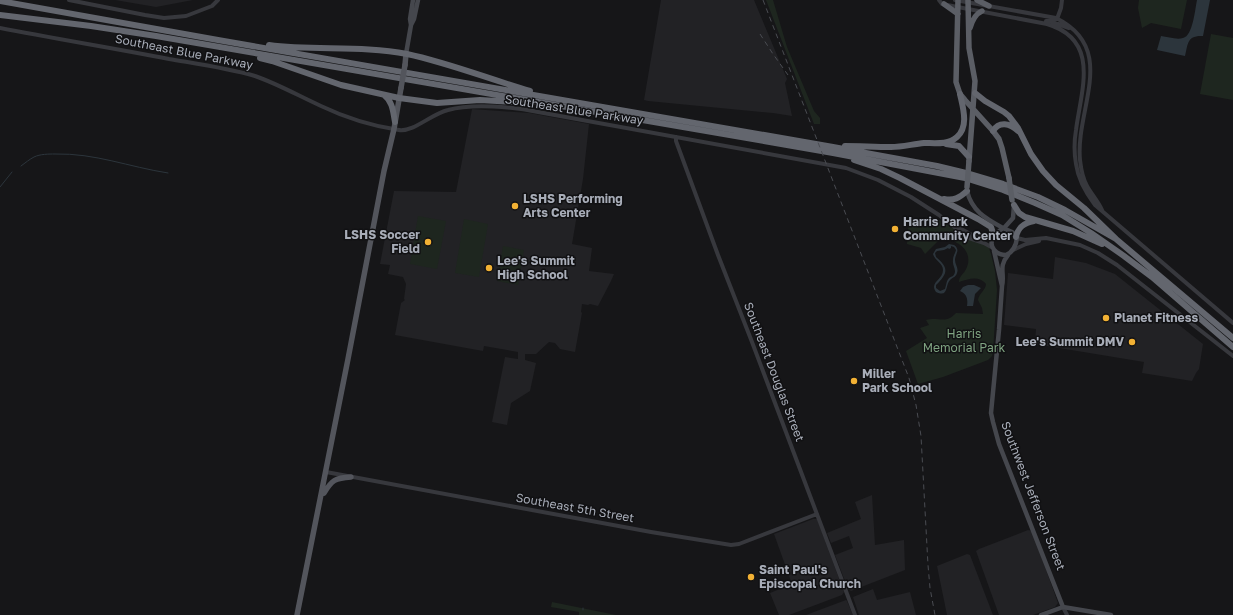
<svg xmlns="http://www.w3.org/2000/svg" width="1233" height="615" font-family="'Golos Text',sans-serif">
<rect width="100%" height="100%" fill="#161618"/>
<!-- built -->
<path fill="#222225" d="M115,0H193L156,7Z
M661,0H754L787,79L785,83L792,116L773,113L648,101L644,100Z
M472,109L529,113L589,124L583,179L572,244L592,248L589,271L614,274L611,281L598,306L590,304L588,305L582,304L581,312L582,313L575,352L560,349L555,343L549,342L536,354H525V360L536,363L530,391L511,403L507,425L492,422L505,357L518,359V352L484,346L483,351L395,335L401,303L405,300L404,299L406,284L403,277L388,274L390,265L380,264L394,191L456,192Z
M1055,257L1086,263L1115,274L1203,344L1199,369L1196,373L1192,381L1142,373L1144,362L1035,344L1036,329L1004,325L1008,273L1053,279Z
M872,495L875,545L904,540L905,570L851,591L848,589L835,555L853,548L849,536L831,543L827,533L861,519L855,502Z
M813,519H817L844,592L842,595L789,615H779L770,593L792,584L774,534Z
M1028,530L1032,531L1058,603L1055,607L1033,615H999L976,551L979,549Z
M967,554L970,555L993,615H947L937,566Z
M873,589L877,600L910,592L916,615H859L853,597Z
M846,600L847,601L853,615H806Z"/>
<!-- green -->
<path fill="#1e261f" d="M766,0H773L787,47L814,111L820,118V124H814Z
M1139,0H1187L1181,29L1151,23L1142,28L1138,8Z
M1211,34L1233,38V100L1200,94Z
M418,216L446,221L437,269L410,264Z
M909,218L913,222L915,220C929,233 930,220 940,220L969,239L986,245L989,248L991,254L995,271L997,290L993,352L992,356L988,360L943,377L918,384L906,351L927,338L920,328L929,325L926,320C939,316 945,325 956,313L983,314L982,308L978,300C979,293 986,290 986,284C979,275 968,279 959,282C959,277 962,275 965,271C971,261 969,251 959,244C953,241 948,237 941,238L925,254L921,248L907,244Z
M464,219L488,224L479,277L455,273Z
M503,246L524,250L518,285L497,281Z
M552,602L616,615H579V612L551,607Z"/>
<!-- water -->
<path fill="#2c353c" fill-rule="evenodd" d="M1197,0H1210L1203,36C1187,35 1188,44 1185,56L1157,50L1161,36C1168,37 1177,40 1183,38C1193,36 1195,9 1197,0Z
M949,244L954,245C961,250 955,254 955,260C955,265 959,268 957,273C956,277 953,277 950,280C945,285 949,298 936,292C929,282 943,280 943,270C943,263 935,261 933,254L936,249L945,247ZM951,246L954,247L956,250C955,254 953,256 953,260C952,267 958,270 953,276C946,278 947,283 945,289L940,291L936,288V285C948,273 949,268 936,257L935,253L937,251L944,250L948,248L949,249L951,248Z
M968,285H974L981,288L975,294L973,306H967C968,299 967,294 960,291L963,287Z"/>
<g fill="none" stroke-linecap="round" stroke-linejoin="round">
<!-- stream -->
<path stroke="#2c353c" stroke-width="1" d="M21,166C25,163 30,159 34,157C40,154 49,154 55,154C95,153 129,167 168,173
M0,187L12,172
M583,610V608"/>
<!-- tertiary -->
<path stroke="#37383d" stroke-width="4" d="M69,0L145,15L164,18L186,16L212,6L218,0
M939,0L942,4L1047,24C1101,40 1081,90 1076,130C1074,142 1074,153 1076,164C1078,179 1086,193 1095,205L1233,323
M955,0L1056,18C1119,49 1075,109 1080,160C1081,169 1083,179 1087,186C1092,195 1098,201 1102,210
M1046,21H1053L1057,19L1061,8L1062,0
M1053,24H1058L1069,28
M0,28C56,39 113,48 169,59C198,64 227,68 255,76C278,84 299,96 321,106C346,118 372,126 399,130C414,132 431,114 448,110C473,103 513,107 538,112L846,168L878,180L911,197L939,215L963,234L969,238L984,243L993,248
M676,137V141L718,255L752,342L855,615
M953,225C971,232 972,241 993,237
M1017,238L1025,240L1046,238L1080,245L1098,253L1117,265L1233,356
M1013,250L1026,244L1039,241
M326,472L651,532L731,545L739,544L817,514
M1063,607L1067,615"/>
<!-- secondary -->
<path stroke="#45474d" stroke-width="4.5" d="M411,25L410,19L413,0
M406,54L411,25L414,19L418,0
M967,191C972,211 985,218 1003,228
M1003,228L1012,232L1017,238C1016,246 1013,252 1006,255C997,255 988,247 993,238C995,234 999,231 1003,228Z
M1004,228L1013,218L1014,205
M994,251L1002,286
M1008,255C998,267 1005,273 1002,286L999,330L991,413L993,422L999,444L1063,607
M1041,615L1063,607L1111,615"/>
<!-- primary -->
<path stroke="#53555c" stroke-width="5.5" d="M405,65L406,54
M324,493C332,480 335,478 351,477
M297,615L348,359L384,171L394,129L401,88"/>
<!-- trunk -->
<path stroke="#5b5e65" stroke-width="5.5" d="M958,0L956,82L960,94L965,100L993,131L999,139L1002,148L1009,178
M968,0L969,48L975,81L969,161
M977,0L989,6
M944,4L958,14
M970,28C972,21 975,14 982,11"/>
<!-- motorway -->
<path stroke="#63666e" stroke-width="6" d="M0,1L218,40L833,147L937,166L966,173L1003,184L1038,197L1065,210L1116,239
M0,15L91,26L156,36L833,153L965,178L1003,190L1035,203L1062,215L1091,233L1124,256L1152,277L1233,347
M269,45C314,51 362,45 407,54C449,63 489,79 530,91
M260,58L272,61L341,85L399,98L437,103L480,100L515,102
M975,93L985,101L1004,112L1009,116L1018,128L1031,154L1043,171L1056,185L1084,208L1116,239L1233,338
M384,95C393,102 393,112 395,122
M993,131C999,121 1010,123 1018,131
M946,144L959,146L969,157
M845,146C860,146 875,147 891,147C902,147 913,144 924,143C935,143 948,145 957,137C969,126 963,108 960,94
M854,160L881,169L900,178L978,219L991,227L994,236
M944,199C954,201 959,198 967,191
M1014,205L1019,213L1025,217L1073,231L1102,244
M1016,237C1018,227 1024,223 1034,221"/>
<!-- rail -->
<path stroke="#4a4c52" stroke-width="1" stroke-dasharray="5 4" stroke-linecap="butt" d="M763,0L909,378L916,405L921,436L928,565L930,588L935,615
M760,34L773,54L788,75"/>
<!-- primary-bridge -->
<path stroke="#53555c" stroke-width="5.5" d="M401,88L405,65"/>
<!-- trunk-bridge -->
<path stroke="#5b5e65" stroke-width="5.5" d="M1009,178L1012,200
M967,187L969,161"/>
</g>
<!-- markers -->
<g fill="#f2b134" stroke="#111113" stroke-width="1.5">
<circle cx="515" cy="206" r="4"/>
<circle cx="895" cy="229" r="4"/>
<circle cx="428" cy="242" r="4"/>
<circle cx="489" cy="268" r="4"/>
<circle cx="1106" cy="318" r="4"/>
<circle cx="1132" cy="342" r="4"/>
<circle cx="854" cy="381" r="4"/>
<circle cx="751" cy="577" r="4"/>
</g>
<g text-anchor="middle" stroke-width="3" stroke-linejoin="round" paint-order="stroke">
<!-- street labels -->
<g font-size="12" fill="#a8adb8" stroke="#111113">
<text transform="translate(184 52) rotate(11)" y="4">Southeast Blue Parkway</text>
<text transform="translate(574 110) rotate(9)" y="4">Southeast Blue Parkway</text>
<text transform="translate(774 372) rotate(69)" y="4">Southeast Douglas Street</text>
<text transform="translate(1033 496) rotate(69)" y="4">Southwest Jefferson Street</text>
<text transform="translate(575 508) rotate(10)" y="4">Southeast 5th Street</text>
</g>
<!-- poi labels -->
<g font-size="12" font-weight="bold" fill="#a8adb8" stroke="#111113" text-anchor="start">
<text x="523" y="203">LSHS Performing<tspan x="523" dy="14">Arts Center</tspan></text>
<text x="903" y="226">Harris Park<tspan x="903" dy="14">Community Center</tspan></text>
<text x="420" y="239" text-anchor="end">LSHS Soccer<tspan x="420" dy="14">Field</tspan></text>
<text x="497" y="265">Lee's Summit<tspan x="497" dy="14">High School</tspan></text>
<text x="1114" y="322">Planet Fitness</text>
<text x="1124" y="346" text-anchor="end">Lee's Summit DMV</text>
<text x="862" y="378">Miller<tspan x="862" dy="14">Park School</tspan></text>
<text x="759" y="574">Saint Paul's<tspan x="759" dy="14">Episcopal Church</tspan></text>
</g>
<!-- park labels -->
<g font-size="12" fill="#7fa381" stroke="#111113">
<text x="964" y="338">Harris<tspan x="964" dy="14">Memorial Park</tspan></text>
</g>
</g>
</svg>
